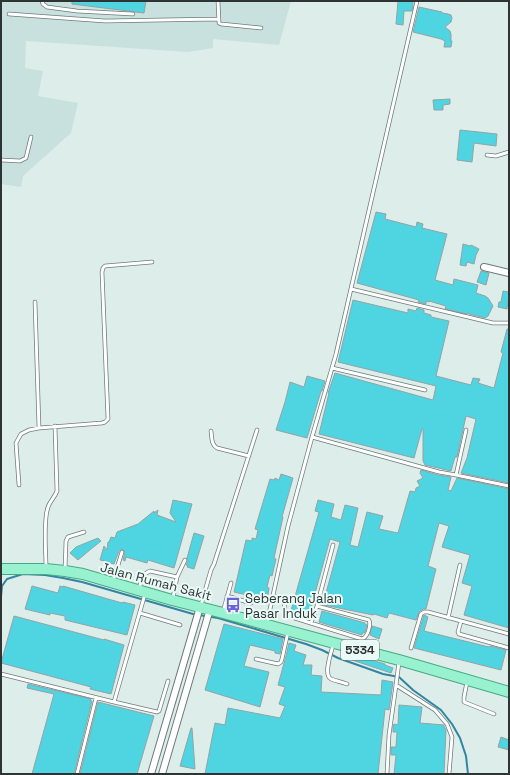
<svg xmlns="http://www.w3.org/2000/svg" width="510" height="775" font-family="'Space Grotesk',sans-serif">
<rect width="100%" height="100%" fill="#ddedea"/>
<!-- built -->
<path fill="#c9e1de" d="M1,1H291L279,45L213,39V48L188,52L26,41L25,68L43,71L38,96L78,103L71,133L23,176L21,187L1,184Z"/>
<g fill="none" stroke-linecap="round" stroke-linejoin="round">
<!-- stream -->
<path stroke="#3185a0" stroke-width="2" d="M1,597L2,586L7,579L23,574L45,575L63,578L82,582L193,614L205,616L218,618L306,644L322,650L338,658L369,669L383,674L399,677L413,690L441,710L452,724L460,738L466,756L468,774"/>
</g>
<!-- building -->
<path fill="#4fd4e1" stroke="#93a3a4" d="M72,1H146L144,13L72,4Z
M398,1H413V5L412,11H404L403,25L396,24Z
M419,7L442,12V13L448,14L451,15L452,18L451,22L445,27L450,31L451,34V41H452L451,47H444L445,41L441,39L413,32Z
M450,99V104L443,105V110H434L433,100Z
M460,130L497,134L496,146L474,143L472,162L457,160Z
M376,212L386,214L385,219L416,227L417,222L423,224L422,228L447,234L435,280L453,285L454,279L478,285L476,293L485,296L488,298L493,306L488,316L485,318L469,314L467,313V314L445,309L446,306L429,301V302L426,301V304L418,302L419,300L357,283Z
M463,244L470,246L471,245L479,249L476,255L474,264L467,262L466,266L460,265Z
M481,271L489,273L486,285L477,282Z
M503,291L509,292V302L508,301L507,309L498,307L499,302H501Z
M353,300L408,313V309L416,311L417,308L424,310V313L431,315V317L449,321L436,376L471,385L473,378L480,379L478,383L494,388L503,353L501,352L507,329H509V483L461,473L467,458L476,419L466,416L457,457H455L451,471L425,465L423,461V429H422L414,458L319,434L329,393H328L335,373L433,400L436,386L338,362Z
M307,376L325,381L322,391H321L307,438L276,430L285,402L290,382L304,387Z
M421,470L438,475L451,477L448,490L451,491L457,478L509,489V628L464,615L472,586L462,583L470,555L442,547L449,526L439,523L428,566L436,569L426,609H423L419,612L416,620L389,613L387,618L374,614L373,615L324,605L323,604L340,542L330,539L308,619L290,614L319,512L315,511L318,500L334,504L331,517L341,520L345,505L358,508L350,545L358,547L367,512L383,516L379,529L398,533L410,491L415,492L416,488L420,486L417,481L423,478L420,473Z
M281,474L293,478L282,517H283L274,558L276,559L272,576L270,575L267,587L269,588L268,595L265,594L264,599L234,592L246,540L252,541V538L256,539L258,530L255,529L270,479L274,480L275,478L279,480Z
M173,500L192,504L174,568L148,560L147,563L126,557L125,561L123,560L125,552L122,549L119,551L114,564L105,562V561L100,560L104,546L107,550L108,542H109L111,537L115,538L117,532L138,524L154,511V513L158,510L157,515L176,522L170,513Z
M194,533L204,536L194,569L187,567L188,566L186,565L188,561L187,558Z
M98,538L101,541L91,549L78,560L70,553L76,547Z
M32,586L58,593L60,586L63,587V586L122,603L123,602L135,605L127,635L65,620V616L50,613V615L25,609Z
M322,611L365,623V624L367,625L365,632L364,633H362V635L319,622Z
M424,615L428,617L424,631L489,647L490,646L506,650L501,670L414,648Z
M14,616L104,640V639L124,645L111,694L90,689L91,687L1,663Z
M224,624L283,639L280,654L275,653V651L250,645L244,666L269,672L260,707L205,690Z
M372,626L382,629L379,639L370,635Z
M289,643L296,645L294,651L306,655L303,665H312L311,675L322,676L321,692L381,695L382,680L393,682L389,710L385,709L378,774H205L215,723L225,725L228,708L280,718L285,706L279,704L285,687L278,685L286,656Z
M345,652L385,664V665L393,668L391,673L343,657Z
M28,684L91,699L90,700L92,701L74,774H32L54,694L27,688Z
M98,702L154,716L137,774H80Z
M399,705L422,707L420,723L444,725V726L446,730L444,774H394L396,755H391V747H396L397,732H393V727L394,724L398,725Z
M191,728H192L195,769L180,766Z
M501,737L509,740V750L498,747Z"/>
<g fill="none" stroke-linecap="round" stroke-linejoin="round">
<defs>
<path id="lane" d="M42,1L43,4L47,7L77,11L133,14
M218,1L219,23L221,24L261,28
M9,14L105,21L218,19
M487,155L496,156L509,152
M1,160L20,161L26,158L31,137
M351,289L493,323H509
M35,302L39,428
M332,368L425,390
M211,431C212,438 211,444 217,448L249,456
M312,437L336,354L417,1
M456,475L466,430
M19,485L16,443L21,434L29,430L39,428L102,423L105,422L108,419L102,272L103,268L105,266L152,262
M46,567C46,552 43,521 48,507C50,501 55,497 57,491L55,426
M65,570L66,541L68,537L84,532
M113,581L122,552
M139,589C141,582 142,574 150,571L177,577L185,560
M227,596L251,603
M273,596L284,599L285,615L362,639C368,637 371,625 369,620L317,606L311,623
M173,598L177,577
M201,605L211,570L214,564L257,430
M317,606L333,545
M223,612L231,583
M140,613L180,625
M448,618L460,565
M461,621L458,632L459,634L509,648
M267,623L288,526L312,437L439,472L456,475L509,486
M333,645C331,653 323,675 331,679C336,681 342,682 347,684
M411,648L421,614L424,612H428L509,634
M256,659L278,664L281,662L282,659L288,632
M1,674L114,702L145,594
M467,682L464,697V702L494,714
M396,685L399,662
M114,702L157,712L159,711L168,681
M77,774L96,698
M387,774L389,735L396,685L435,710L447,724L452,737L449,774"/>
<path id="street" d="M484,267L509,273
M151,774L200,607
M162,774L210,609"/>
<path id="primary" d="M1,569H46L65,571L83,574L172,600L223,613L334,643L399,660L509,692"/>
</defs>
<!-- lane casing -->
<use href="#lane" stroke="#6d7c79" stroke-width="4.5"/>
<!-- street casing -->
<use href="#street" stroke="#6d7c79" stroke-width="8"/>
<!-- primary casing -->
<use href="#primary" stroke="#47aa84" stroke-width="12"/>
<!-- lane -->
<use href="#lane" stroke="#fff" stroke-width="3"/>
<!-- street -->
<use href="#street" stroke="#fff" stroke-width="6"/>
<!-- primary -->
<use href="#primary" stroke="#99f2cf" stroke-width="10"/>
</g>
<!-- icons -->
<defs>
<symbol id="bus-bare" viewBox="-9 -9 18 18"><path d="M-5-6H5V4H4V6H2V4H-2V6H-4V4H-5ZM-3.5-4V0h7V-4ZM-3.5 1.2v1.5H-2V1.2ZM2 1.2v1.5H3.5V1.2Z" fill="#6f5ed8" stroke="#eafaf7" stroke-width="2.5" paint-order="stroke"/></symbol>
</defs>
<g fill-rule="evenodd">
<use href="#bus-bare" x="222" y="594" width="22" height="22"/>
</g>
<g text-anchor="middle" stroke-width="4" stroke-linejoin="round" paint-order="stroke">
<!-- shield labels -->
<rect fill="#eafaf7" stroke="#666f6e" stroke-width="1" x="341" y="640" width="38" height="20" rx="3"/>
<g font-size="12" font-weight="bold" fill="#2e3433">
<text x="360" y="654">5334</text>
</g>
<!-- street labels -->
<g font-size="13" fill="#2e3433" stroke="#eafaf7">
<text transform="translate(156 581) rotate(15)" y="5">Jalan Rumah Sakit</text>
</g>
<!-- poi labels -->
<g font-size="13" fill="#2e3433" stroke="#eafaf7" text-anchor="start">
<text x="245" y="603">Seberang Jalan<tspan x="245" dy="15">Pasar Induk</tspan></text>
</g>
</g>
<!-- border -->
<rect width="510" height="775" fill="none" stroke="#2e3433" stroke-width="4"/>
</svg>
